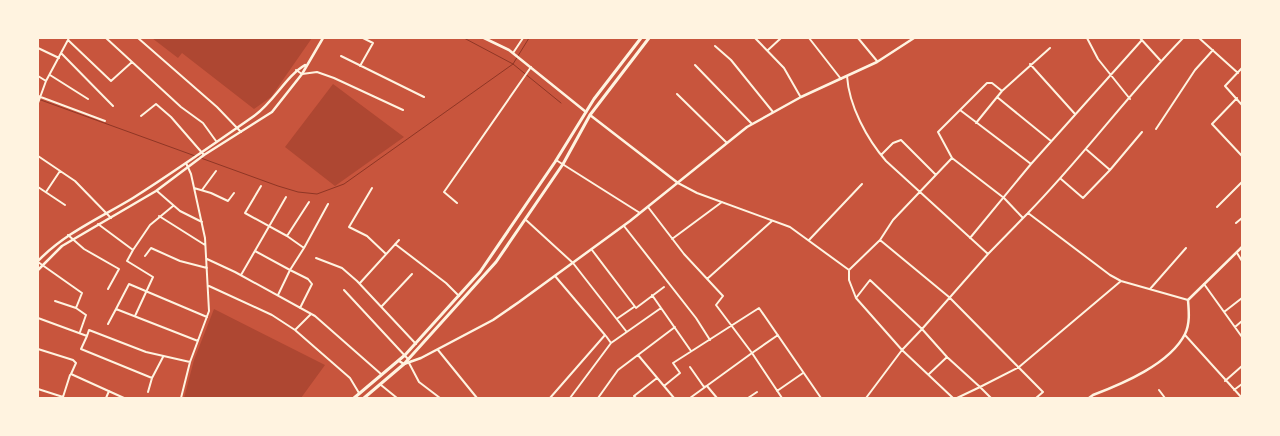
<svg xmlns="http://www.w3.org/2000/svg" width="1280" height="436" font-family="Helvetica,sans-serif">
<rect width="100%" height="100%" fill="#c8553d"/>
<!-- green -->
<path fill="#ae4732" d="M152,38H312L271,97L254,109L182,53L178,58Z
M333,84L404,137L335,186L285,147Z
M214,309L325,365L301,398H184L194,360Z"/>
<g fill="none" stroke-linecap="round" stroke-linejoin="round">
<!-- stream -->
<path stroke="#8f3625" stroke-width="1" d="M464,38L513,64L561,103
M38,99L278,186L298,192L317,194L344,184L513,64L529,38"/>
<!-- minor -->
<path stroke="#fff3e0" stroke-width="2" d="M106,38L181,107L203,123L216,141
M138,38L217,107L241,132
M755,38L784,68L800,96
M809,38L841,79
M858,38L877,61
M1087,38L1098,59L1130,99
M1140,38L1160,60
M1199,38L1238,73
M68,40L111,81L132,62
M715,46L731,60L773,112
M38,48L59,58
M768,50L781,38
M61,53L113,106
M513,53L523,38
M341,56L424,97
M1030,64L1075,114
M695,65L752,124
M360,66L373,43L363,38
M1242,68L1225,86L1242,105
M296,70L302,74L317,72L334,78L403,110
M50,75L88,99
M38,76L46,81
M847,76C849,106 867,139 886,161L988,254L1028,213L1110,275L1121,281L1188,300
M677,94L727,143
M38,96L105,121
M997,97L1051,141
M1237,98L1212,124L1242,156
M38,103L46,81L69,38
M960,110L1031,164
M141,116L156,104L171,117L204,155
M976,123L1002,91L1050,48
M1156,129L1195,70L1213,50
M881,155L893,143L901,140L936,175
M38,156L75,181L111,218
M952,158L938,132L987,83H992L1002,91
M556,160L640,213
M1110,170L1142,132
M1061,179L1083,198L1110,170L1087,150
M678,183L697,193L790,227L849,270L880,240L893,220L952,158L1004,198L1022,217
M261,186L245,213L287,236L304,248L290,270L308,279L312,284L300,308
M38,187L65,205
M194,188L211,193L228,201L234,193
M372,188L349,227L367,236L386,254
M202,190L216,171
M157,191L180,211L202,222
M46,192L60,171
M457,203L444,192L531,67
M648,207L684,254L723,296L716,305L752,353L690,398
M1217,207L1242,182
M1028,213C1083,157 1129,93 1183,38
M159,216L205,245
M526,220L573,263L626,331
M1236,223L1242,218
M98,224L133,250L150,225L173,206
M624,226L696,318L710,340
M68,235L84,249L119,269L108,289
M287,236L309,202
M970,238L1031,164L1142,40
M672,239L722,202
M809,240L862,184
M880,240L949,297L1043,392L1036,398
M395,244L446,283L459,296
M304,248L328,204
M133,250L127,261L153,277L135,316
M592,250L636,308L664,287
M255,251L290,270L278,295
M1237,253L1242,261
M145,256L151,248L180,261L207,268
M316,258L342,268L357,281L416,344
M207,259L235,272L315,316L381,374
M38,262L82,293L76,308L86,315L80,332
M849,270V280L856,298
M241,275L286,197
M707,279L772,221
M360,283L399,240
M1204,284L1242,337
M209,286L272,315L295,330L311,314
M1150,289L1186,248
M344,290L408,359
M652,295L691,351
M55,301L76,308
M382,306L412,274
M116,309L129,284L207,317
M1224,312L1242,298
M38,318L87,336L89,330L146,352L190,362
M618,318L634,307
M108,324L116,309L198,341
M1235,327L1242,321
M295,330L350,378L359,393
M778,335L752,353L782,398
M1185,335L1242,398
M87,336L81,349L152,378L163,357
M611,343L661,308
M38,349L73,360L76,363L71,374L124,398
M438,350L477,398
M638,355L664,386
M947,357L980,387L1019,367L1121,281
M409,363L419,382L440,398
M690,367L704,387L707,386L717,398
M1225,381L1242,366
M381,385L397,398
M38,389L63,397L70,375
M1159,390L1165,398
M1234,390L1242,384
M777,391L803,373
M148,392L152,378
M106,398L109,391
M181,398L190,362L209,311L205,238L191,174L186,163
M550,398L605,335L555,276
M570,398L611,343L606,336
M598,398L618,370L675,327
M636,398L634,396L657,378
M674,398L664,386L680,373L673,363L759,308L821,398
M748,398L757,392
M866,398L902,350L922,329L947,357L929,374
M953,398L902,350L856,298L870,280L922,329L988,254
M957,398L980,387L991,398"/>
<!-- tertiary -->
<path stroke="#fff3e0" stroke-width="2.5" d="M484,38L509,50L586,112
M590,115L678,183
M38,261C65,233 100,218 133,198C174,172 214,144 254,116C274,102 286,76 305,65
M38,270L62,246L156,191L204,155L272,112L302,74L323,38
M399,361L404,364L421,358L493,320L519,302L630,221L747,127L801,97L877,62L914,38
M1089,398L1093,395C1122,384 1170,364 1185,334C1190,324 1189,312 1188,300L1242,247"/>
<!-- primary -->
<path stroke="#fff3e0" stroke-width="3" d="M354,398L405,355L480,272L555,162L594,99L641,38
M364,398L404,364L496,262L563,164L590,115L649,38"/>
</g>
<!-- border -->
<rect width="1280" height="436" fill="none" stroke="#fff3e0" stroke-width="78"/>
</svg>
